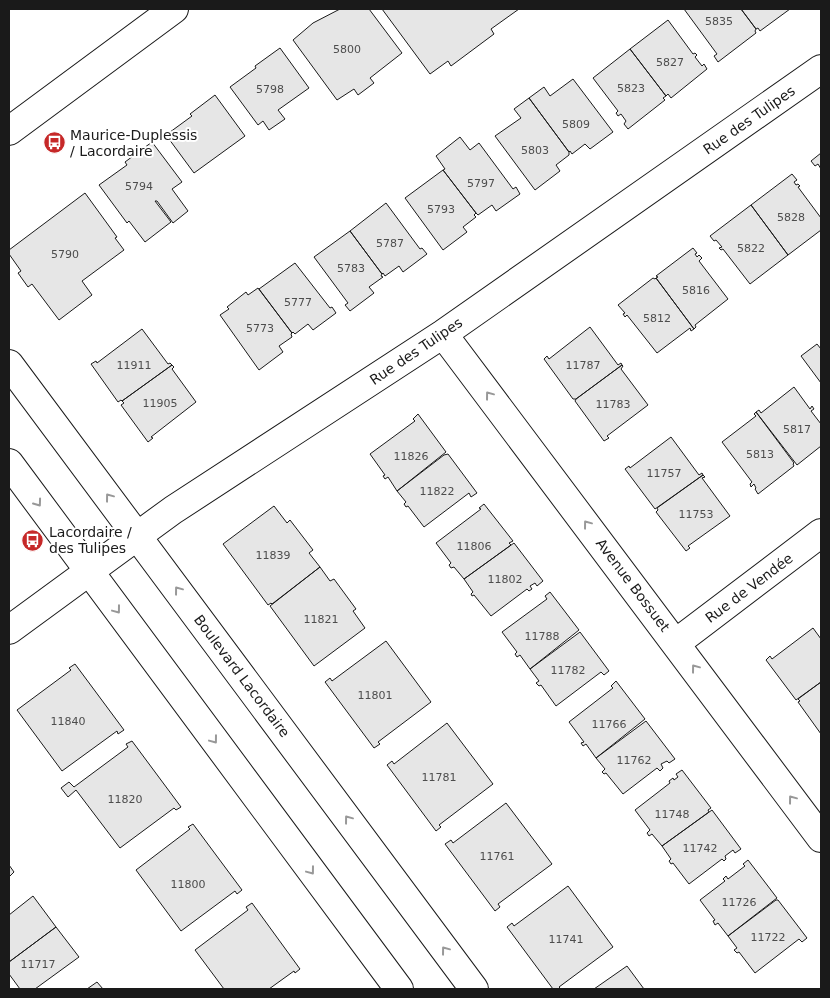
<svg xmlns="http://www.w3.org/2000/svg" width="830" height="998" font-family="'DejaVu Sans',sans-serif">
<rect width="100%" height="100%" fill="#fff"/>
<!-- building -->
<path fill="#e6e6e6" stroke="#1a1a1a" d="M340,9H369L402,53L370,78L374,83L358,95L354,89L337,100L293,40L313,23Z
M382,9H519L491,29L494,34L451,66L448,61L430,74Z
M684,9H741L756,29L755,31L756,33L718,62L714,56L717,54Z
M741,9H790L760,31L758,28L756,29Z
M668,20L693,54L695,53L697,55L695,57L702,66L704,64L707,69L671,98L668,94L666,96L630,49Z
M280,48L309,88L278,110L285,119L269,130L263,121L258,125L230,87L256,68L255,66Z
M630,49L666,96L663,98L665,100L628,129L624,124L626,121L621,114L618,116L616,113L618,111L593,78Z
M573,79L613,132L590,149L585,144L572,154L570,151L569,152L529,98L544,87L550,96Z
M215,95L245,136L194,173L166,135L192,116L190,114Z
M529,98L569,152V155L556,165L560,171L535,190L495,136L521,118L514,109Z
M460,137L470,150L479,143L513,189L516,187L520,194L496,211L492,205L478,215L476,213L443,170L445,169L436,156Z
M152,142L182,182L172,189L188,211L173,223L157,201H155L171,222L145,242L129,221L127,223L99,185L127,165L125,162Z
M821,153V169L818,164L815,166L811,161Z
M443,170L476,213L474,215L476,217L463,227L467,232L443,250L405,198Z
M792,174L797,180L794,182L796,185L798,184L800,186L798,187L821,218V230L788,255L751,205Z
M85,193L117,237L115,238L124,250L82,281L92,295L59,320L32,284L28,287L18,273L21,271L9,254V250Z
M386,203L420,249L422,248L427,254L403,272L399,266L385,276L383,273L382,274L350,231Z
M751,205L788,255L750,284L723,249L721,250L719,248L722,247L716,240L714,241L710,236Z
M350,231L382,274L381,276L383,277L369,287L374,293L350,311L345,305L348,303L314,257Z
M693,248L697,253L695,254L697,257L699,255L702,258L699,261L728,299L695,325L696,327L694,329L656,278L658,277L656,276Z
M295,263L330,308L332,307L336,313L313,330L308,324L295,334L293,332L292,333L259,289Z
M653,278L655,279L656,278L694,329L691,331L690,328L657,353L627,315L625,317L623,314L625,313L618,305Z
M258,288L292,333L291,334L292,337L279,346L283,352L259,370L220,315L229,309L227,307L246,292L248,295Z
M590,327L618,365L621,363L622,365L576,399H573L544,359L547,356L549,359Z
M142,329L168,364L170,363L172,365L122,401L121,400L118,402L91,364L96,361L97,363Z
M817,344L821,349V383L801,356Z
M172,365L174,367L172,369L196,402L151,437L153,438L148,442L121,405L124,403L122,401Z
M622,365L623,366L621,369L648,405L607,436L609,438L604,441L575,401L576,399Z
M794,387L810,409L812,406L814,409L811,411L821,424V446L797,465L756,412L759,410L761,413Z
M756,412L794,463L793,464L794,466L758,494L755,489L756,488L754,484L751,487L750,484L752,482L722,442L756,416L754,414Z
M418,414L446,452L397,491L388,477L385,479L383,476L385,475L370,454L415,421L413,419Z
M671,437L699,475L702,473L703,475L655,509L625,469L629,466L630,468Z
M448,454L477,493L471,497L469,493L424,527L408,506L406,507L404,504L406,502L397,491L444,455Z
M703,475L705,477L702,478L730,516L688,546L690,548L686,551L656,512L658,510L657,508Z
M484,504L513,541L509,543L511,545L464,579L454,567L451,568L449,565L451,563L436,543L481,509L479,508Z
M274,506L287,523L290,520L313,550L309,553L320,567L272,604L271,603L268,605L223,544Z
M514,543L543,581L537,586L535,583L530,586L532,589L529,591L527,589L491,616L474,595L472,596L471,594L473,592L464,579Z
M320,567L330,581L334,579L356,609L353,611L365,628L314,666L270,606Z
M550,592L579,630L530,669L520,655L517,657L515,654L517,652L502,632L547,599L545,596Z
M813,628L821,639V682L796,700L766,660L770,656L772,659Z
M580,632L609,671L604,675L601,672L556,706L541,685L539,686L536,683L539,681L530,669Z
M386,641L431,702L378,742L380,744L374,748L325,682L330,678L332,681Z
M75,664L124,730L118,734L117,731L62,771L17,710L71,670L69,668Z
M616,681L645,719L596,758L586,744L583,746L581,743L584,742L569,722L613,688L611,686Z
M821,682V734L798,702L800,701L798,699Z
M646,721L675,759L669,763L667,761L661,764L663,768L660,771L657,768L623,794L606,773L604,774L602,772L605,769L596,758Z
M447,723L493,784L439,825L441,827L436,831L387,765L392,761L394,764Z
M132,741L181,807L176,810L174,808L120,848L76,790L68,797L61,788L69,782L74,787L128,747L126,744Z
M682,770L711,808L708,810L709,812L662,846L652,834L649,836L647,833L650,830L635,810L670,783L669,781L673,778L674,780L678,777L676,774Z
M506,803L552,864L498,904L500,907L495,911L445,844L451,840L453,843Z
M712,810L741,849L735,853L733,850L725,856L726,859L724,861L722,859L689,884L673,863L671,864L669,861L671,859L662,846Z
M193,824L242,890L237,894L235,891L181,931L136,870L190,829L188,827Z
M748,860L777,898L728,936L718,923L715,925L713,921L715,920L700,900L725,881L723,879L726,876L728,879L745,866L743,864Z
M9,865L14,872L9,877Z
M568,886L613,947L559,987L561,989H553L507,927L512,923L514,926Z
M33,896L56,927L9,962V915Z
M776,900H778L807,938L802,942L799,939L755,973L739,952L737,953L734,950L737,948L728,936Z
M252,903L300,969L295,973L294,971L269,989H224L195,950L248,910L246,907Z
M56,927L79,957L35,989H20L9,974V962Z
M627,966L644,989H594Z
M97,982L103,989H87Z"/>
<g fill="none" stroke-linecap="round" stroke-linejoin="round">
<defs>
<path id="street" d="M9,131L174,9
M443,334L821,838
M9,630L173,510L443,334L821,69
M676,643L821,533"/>
<path id="secondary" d="M9,364L474,989
M9,463L399,989"/>
</defs>
<!-- street casing -->
<use href="#street" stroke="#1a1a1a" stroke-width="30"/>
<!-- secondary casing -->
<use href="#secondary" stroke="#1a1a1a" stroke-width="30"/>
<!-- street -->
<use href="#street" stroke="#fff" stroke-width="28"/>
<!-- secondary -->
<use href="#secondary" stroke="#fff" stroke-width="28"/>
</g>
<!-- one-way arrows -->
<defs><path id="oneway-chevron" d="M-2-3.5L2.5 0L-2 3.5" fill="none" stroke-width="1.6" stroke-linecap="round" stroke-linejoin="round" transform="scale(1.25)"/></defs>
<g stroke="#989898">
<use href="#oneway-chevron" transform="translate(489 395) rotate(-127)"/>
<use href="#oneway-chevron" transform="translate(109 497) rotate(-127)"/>
<use href="#oneway-chevron" transform="translate(38 503) rotate(54)"/>
<use href="#oneway-chevron" transform="translate(587 524) rotate(-127)"/>
<use href="#oneway-chevron" transform="translate(178 590) rotate(-127)"/>
<use href="#oneway-chevron" transform="translate(117 610) rotate(53)"/>
<use href="#oneway-chevron" transform="translate(695 668) rotate(-127)"/>
<use href="#oneway-chevron" transform="translate(214 740) rotate(53)"/>
<use href="#oneway-chevron" transform="translate(792 799) rotate(-127)"/>
<use href="#oneway-chevron" transform="translate(348 819) rotate(-127)"/>
<use href="#oneway-chevron" transform="translate(311 871) rotate(53)"/>
<use href="#oneway-chevron" transform="translate(445 950) rotate(-127)"/>
</g>
<!-- icons -->
<defs>
<symbol id="bus-disc" viewBox="-11 -11 22 22"><circle r="9.5" fill="#c62828" stroke="#fff"/><path d="M-5-6H5V4H4V6H2V4H-2V6H-4V4H-5ZM-3.5-4V0h7V-4ZM-3.5 1.2v1.5H-2V1.2ZM2 1.2v1.5H3.5V1.2Z" fill="#fff"/></symbol>
</defs>
<g fill-rule="evenodd">
<use href="#bus-disc" x="42" y="130" width="25" height="25"/>
<use href="#bus-disc" x="20" y="528" width="25" height="25"/>
</g>
<g text-anchor="middle" stroke-width="4" stroke-linejoin="round" paint-order="stroke">
<!-- number labels -->
<g font-size="11" fill="#4d4d4d">
<text x="719" y="25">5835</text>
<text x="347" y="53">5800</text>
<text x="670" y="66">5827</text>
<text x="631" y="92">5823</text>
<text x="270" y="93">5798</text>
<text x="576" y="128">5809</text>
<text x="535" y="154">5803</text>
<text x="481" y="187">5797</text>
<text x="139" y="190">5794</text>
<text x="441" y="213">5793</text>
<text x="791" y="221">5828</text>
<text x="390" y="247">5787</text>
<text x="751" y="252">5822</text>
<text x="65" y="258">5790</text>
<text x="351" y="272">5783</text>
<text x="696" y="294">5816</text>
<text x="298" y="306">5777</text>
<text x="657" y="322">5812</text>
<text x="260" y="332">5773</text>
<text x="134" y="369">11911</text>
<text x="583" y="369">11787</text>
<text x="160" y="407">11905</text>
<text x="613" y="408">11783</text>
<text x="797" y="433">5817</text>
<text x="760" y="458">5813</text>
<text x="411" y="460">11826</text>
<text x="664" y="477">11757</text>
<text x="437" y="495">11822</text>
<text x="696" y="518">11753</text>
<text x="474" y="550">11806</text>
<text x="273" y="559">11839</text>
<text x="505" y="583">11802</text>
<text x="321" y="623">11821</text>
<text x="542" y="640">11788</text>
<text x="568" y="674">11782</text>
<text x="375" y="699">11801</text>
<text x="68" y="725">11840</text>
<text x="609" y="728">11766</text>
<text x="634" y="764">11762</text>
<text x="439" y="781">11781</text>
<text x="125" y="803">11820</text>
<text x="672" y="818">11748</text>
<text x="700" y="852">11742</text>
<text x="497" y="860">11761</text>
<text x="188" y="888">11800</text>
<text x="739" y="906">11726</text>
<text x="768" y="941">11722</text>
<text x="566" y="943">11741</text>
<text x="38" y="968">11717</text>
</g>
<!-- street labels -->
<g font-size="14" fill="#1a1a1a" stroke="#fff">
<text transform="translate(749 120) rotate(-35)" y="5">Rue des Tulipes</text>
<text transform="translate(416 351) rotate(-34)" y="5">Rue des Tulipes</text>
<text transform="translate(633 585) rotate(53)" y="5">Avenue Bossuet</text>
<text transform="translate(749 588) rotate(-37)" y="5">Rue de Vendée</text>
<text transform="translate(242 676) rotate(53)" y="5">Boulevard Lacordaire</text>
</g>
<!-- poi labels -->
<g font-size="14" fill="#1a1a1a" stroke="#fff" text-anchor="start">
<text x="70" y="140">Maurice-Duplessis<tspan x="70" dy="16">/ Lacordaire</tspan></text>
<text x="49" y="537">Lacordaire /<tspan x="49" dy="16">des Tulipes</tspan></text>
</g>
</g>
<!-- border -->
<rect width="830" height="998" fill="none" stroke="#1a1a1a" stroke-width="20"/>
</svg>
